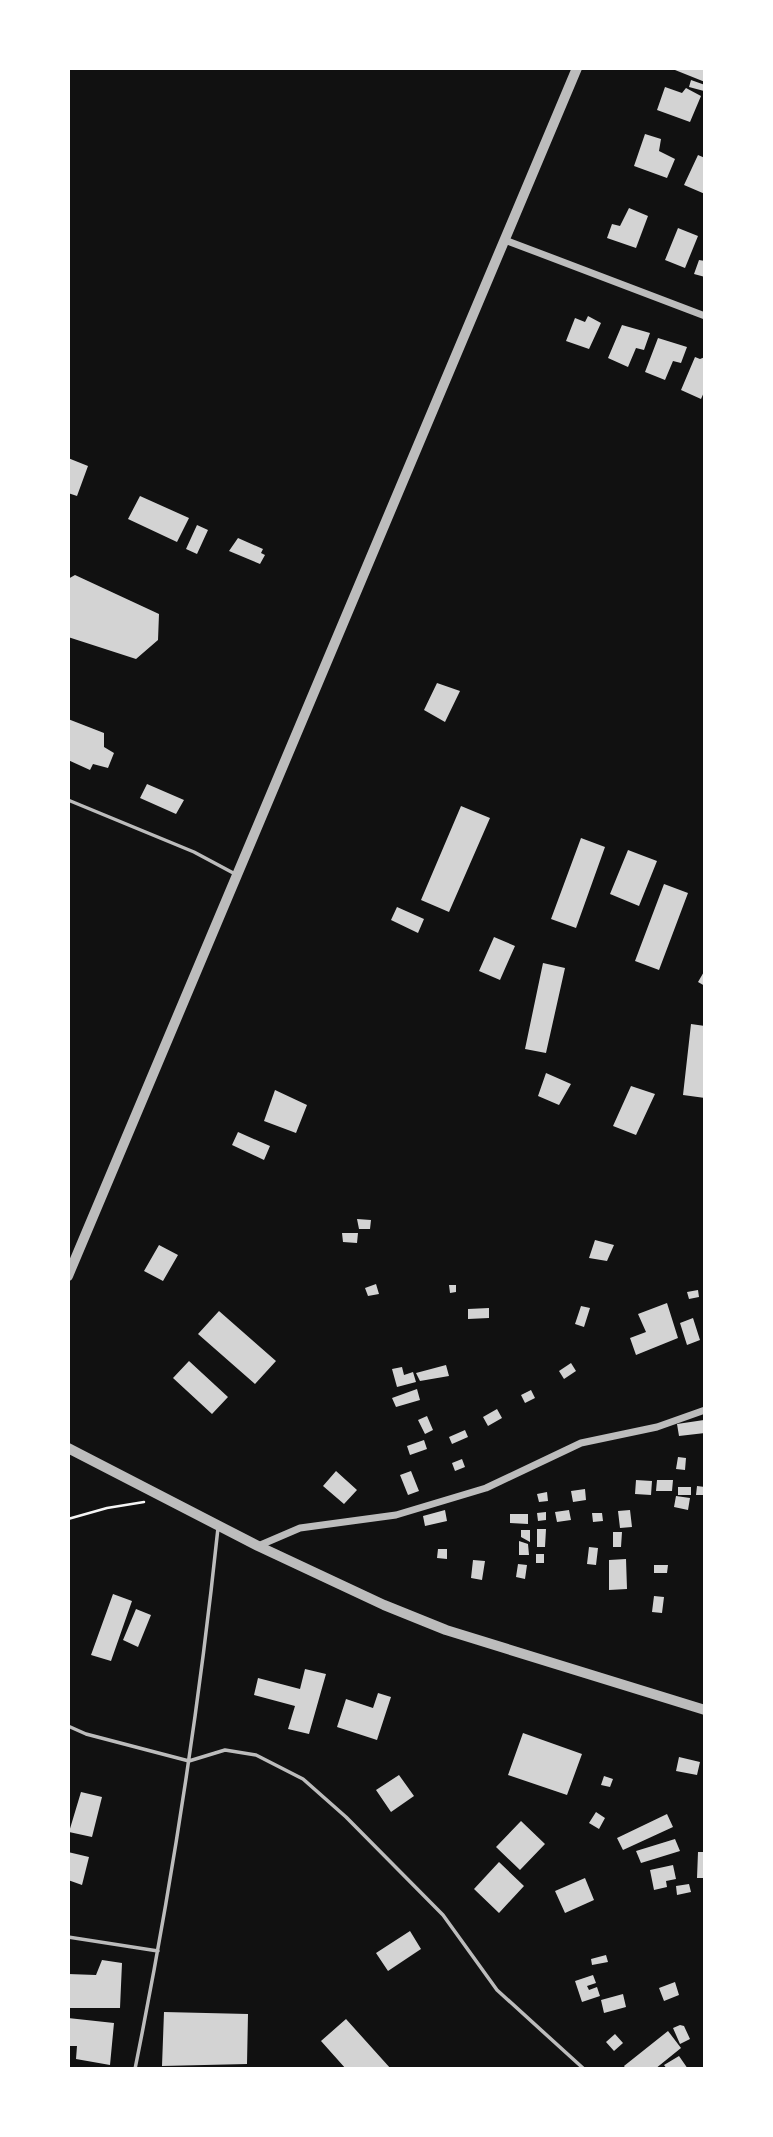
<svg xmlns="http://www.w3.org/2000/svg" width="773" height="2137" font-family="Ubuntu,sans-serif">
<rect width="100%" height="100%" fill="#111"/>
<!-- building -->
<path fill="#d3d3d3" d="M670,68H705V82Z
M691,80L705,85L704,91L689,87Z
M665,87L682,93L686,88L701,96L690,122L657,110Z
M645,134L661,139L659,151L675,159L667,178L634,166Z
M698,155L705,158V194L684,185Z
M629,208L648,216L636,248L607,238L612,224L620,226Z
M678,228L698,236L685,268L665,260Z
M699,260L705,261V277L694,274Z
M588,316L601,323L589,349L566,341L575,318L585,322Z
M622,325L650,333L644,350L636,348L628,367L608,358Z
M658,338L687,347L681,363L673,361L665,380L645,372Z
M695,357L700,359L705,357V390L701,399L681,390Z
M68,458L88,466L77,496L68,493Z
M140,496L189,518L177,542L128,519Z
M197,525L208,530L197,554L186,549Z
M238,538L263,549L261,553L265,555L260,564L229,551Z
M75,575L159,614L158,640L136,659L68,637V579Z
M437,683L460,691L445,722L424,710Z
M68,719L104,733V747L114,753L108,768L93,764L90,770L68,760Z
M147,784L184,800L176,814L140,798Z
M461,806L490,818L449,912L421,900Z
M581,838L605,847L576,928L551,919Z
M628,850L657,861L639,906L610,894Z
M664,884L688,893L659,970L635,961Z
M397,907L424,919L418,933L391,920Z
M494,937L515,946L500,980L479,971Z
M543,963L565,968L546,1053L525,1049Z
M705,970V986L698,982Z
M691,1024L705,1026V1098L683,1095Z
M546,1073L571,1084L559,1105L538,1096Z
M631,1086L655,1094L636,1135L613,1126Z
M275,1090L307,1105L296,1133L264,1121Z
M238,1132L270,1146L264,1160L232,1145Z
M357,1219L371,1220L370,1229H359Z
M342,1233H358L357,1243L343,1242Z
M595,1240L614,1245L607,1261L589,1258Z
M159,1245L178,1255L163,1281L144,1271Z
M376,1284L379,1294L368,1296L365,1288Z
M449,1285H456V1292L450,1293Z
M698,1290L699,1297L689,1299L687,1292Z
M667,1303L678,1338L636,1355L630,1338L646,1332L638,1314Z
M581,1306L590,1308L584,1327L575,1324Z
M489,1308V1318L468,1319V1309Z
M219,1311L276,1361L255,1384L198,1334Z
M693,1318L700,1340L687,1345L680,1323Z
M189,1361L228,1397L212,1414L173,1378Z
M571,1363L576,1371L564,1379L559,1371Z
M446,1365L449,1376L420,1381L416,1373Z
M402,1367L404,1375L413,1372L416,1382L397,1387L392,1369Z
M417,1389L420,1400L396,1407L392,1398Z
M531,1390L535,1398L525,1403L521,1395Z
M497,1409L502,1418L488,1426L483,1417Z
M427,1416L433,1430L425,1434L418,1420Z
M704,1420L705,1433L679,1436L677,1424Z
M465,1430L468,1437L452,1444L449,1437Z
M424,1440L427,1449L410,1455L407,1446Z
M678,1457L686,1458L685,1470L676,1469Z
M462,1459L465,1467L455,1471L452,1463Z
M336,1471L357,1490L344,1504L323,1486Z
M411,1471L419,1491L408,1495L400,1475Z
M636,1480L652,1481L651,1495L635,1494Z
M657,1480H673L672,1491H656Z
M697,1486L705,1487V1495H696Z
M678,1487H691V1495H678Z
M585,1489L586,1500L573,1502L571,1491Z
M547,1492L548,1501L539,1502L537,1494Z
M676,1496L690,1498L688,1510L674,1507Z
M445,1510L447,1521L425,1526L423,1516Z
M569,1510L571,1520L557,1522L555,1512Z
M630,1510L632,1527L620,1528L618,1511Z
M546,1512V1520L538,1521L537,1513Z
M592,1513H602L603,1521L593,1522Z
M510,1514H528V1524L510,1523Z
M537,1529H546L545,1547H537Z
M521,1530H530V1542L521,1537Z
M613,1532H622L621,1547H613Z
M519,1541L528,1544L529,1555H519Z
M589,1547L598,1548L596,1565L587,1564Z
M438,1549H447V1559L437,1558Z
M536,1554H544V1563H536Z
M626,1559L627,1589L609,1590V1560Z
M473,1560L485,1561L482,1580L471,1578Z
M518,1564L527,1565L525,1579L516,1577Z
M654,1565H668L667,1573H654Z
M113,1594L132,1601L111,1661L91,1655Z
M654,1596L664,1597L662,1613L652,1612Z
M136,1609L151,1615L138,1647L123,1640Z
M305,1669L326,1674L309,1734L288,1729L295,1706L254,1695L258,1678L300,1689Z
M378,1693L391,1697L377,1740L337,1727L346,1699L373,1708Z
M523,1733L582,1754L567,1795L508,1775Z
M679,1757L700,1762L697,1775L676,1771Z
M399,1775L414,1796L391,1812L376,1790Z
M604,1776L613,1779L610,1787L601,1785Z
M81,1792L102,1797L92,1837L69,1832Z
M596,1812L605,1818L599,1829L589,1823Z
M667,1814L673,1827L623,1850L617,1838Z
M521,1821L545,1844L520,1870L496,1847Z
M675,1839L680,1851L641,1863L636,1851Z
M68,1852L89,1857L82,1885L68,1880Z
M698,1852H705V1878H697Z
M499,1862L524,1886L499,1913L474,1889Z
M673,1865L676,1879L666,1881L667,1887L654,1890L650,1870Z
M585,1878L594,1900L565,1913L555,1891Z
M689,1884L691,1892L677,1895L676,1886Z
M410,1931L421,1949L388,1971L376,1953Z
M606,1955L608,1962L592,1965L591,1959Z
M102,1960L122,1963L120,2008H68V1974L96,1975Z
M593,1975L596,1983L587,1986L589,1990L597,1987L600,1996L582,2002L575,1981Z
M675,1982L679,1995L664,2001L659,1988Z
M623,1994L626,2007L604,2013L601,2000Z
M164,2012L248,2014L247,2064L162,2066Z
M68,2018L114,2023L110,2065L76,2059L77,2046H68Z
M346,2019L391,2069H346L321,2041Z
M680,2025L684,2026L690,2039L680,2044L673,2028Z
M668,2031L681,2048L655,2069H626L624,2066Z
M615,2034L623,2043L614,2051L606,2042Z
M679,2056L688,2069H667L664,2065Z"/>
<g fill="none" stroke-linecap="round" stroke-linejoin="round">
<!-- path -->
<path stroke="#f5f5f5" stroke-width="2.5" d="M68,1519L107,1508L144,1502"/>
<!-- service -->
<path stroke="#bcbcbc" stroke-width="3.5" d="M68,800L194,852L237,875
M68,1726L86,1734L189,1761L225,1750L256,1755L303,1779L346,1817L443,1915L497,1990L584,2069
M68,1937L158,1951
M135,2069C171,1890 199,1709 218,1528"/>
<!-- minor -->
<path stroke="#bcbcbc" stroke-width="7" d="M505,240L705,316
M258,1546L300,1528L396,1515L486,1488L581,1443L657,1427L705,1410"/>
<!-- tertiary -->
<path stroke="#bcbcbc" stroke-width="10" d="M68,1276L577,68
M68,1448L258,1546L384,1605L446,1630L705,1710"/>
</g>
<!-- border -->
<rect width="773" height="2137" fill="none" stroke="#ffffff" stroke-width="140"/>
</svg>
